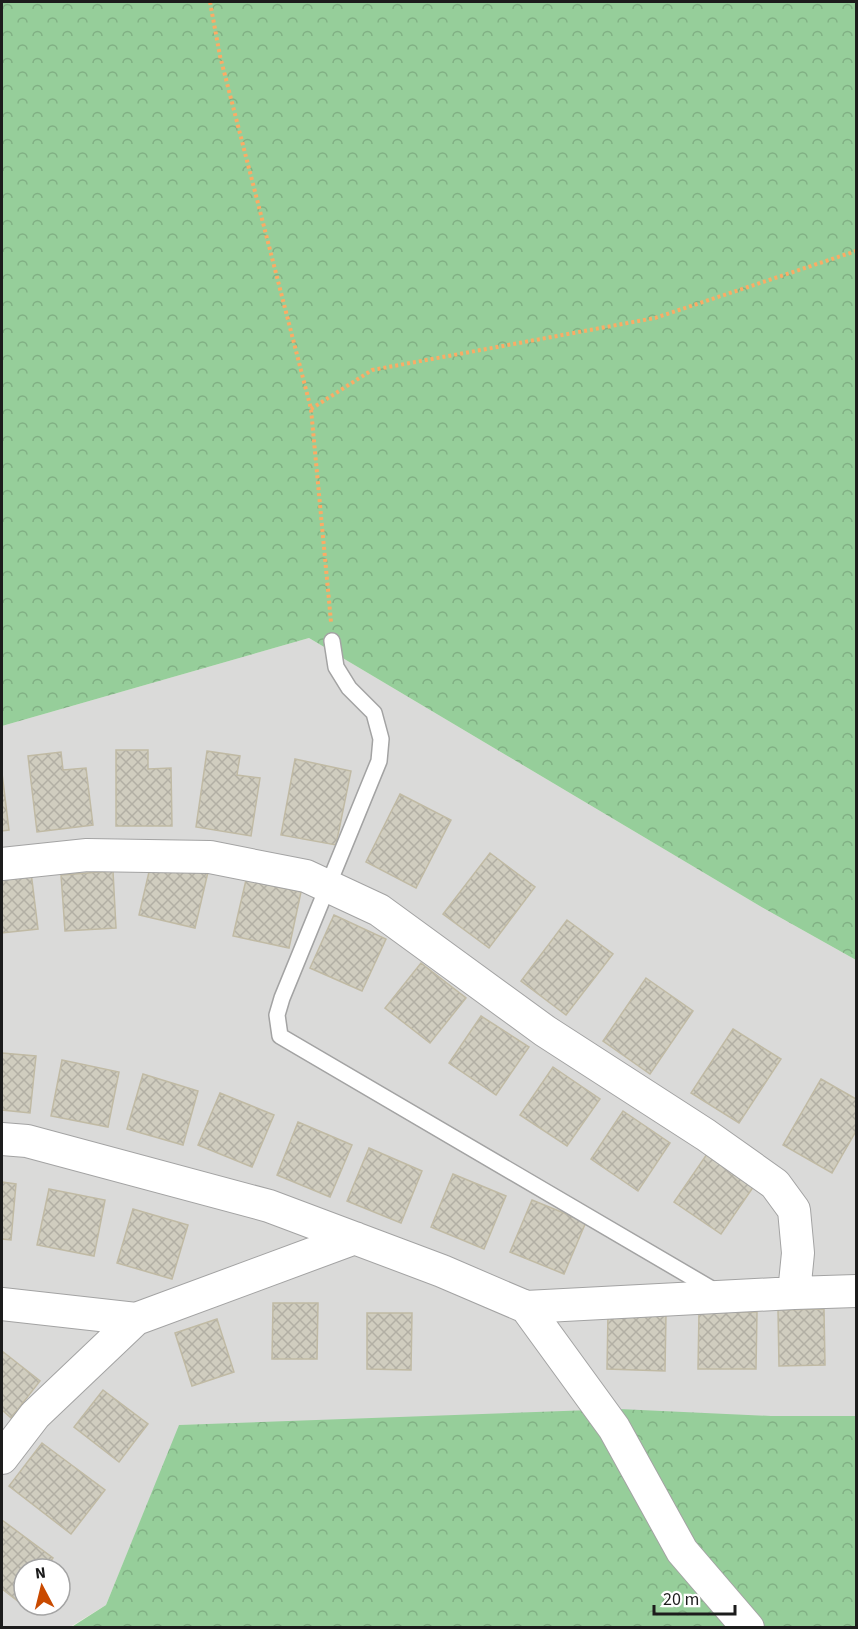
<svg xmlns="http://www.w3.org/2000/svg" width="858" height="1629" font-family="'Source Sans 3',sans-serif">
<defs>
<pattern id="forest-crowns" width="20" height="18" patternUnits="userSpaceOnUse" patternTransform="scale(1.5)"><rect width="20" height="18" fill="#96ce9a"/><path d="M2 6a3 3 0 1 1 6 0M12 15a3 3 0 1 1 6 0" fill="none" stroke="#81b084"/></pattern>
<pattern id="building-cross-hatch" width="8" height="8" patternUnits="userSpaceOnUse" patternTransform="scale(1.5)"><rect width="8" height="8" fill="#d0cdbf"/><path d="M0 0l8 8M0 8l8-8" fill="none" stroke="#b2afa4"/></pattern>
</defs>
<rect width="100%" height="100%" fill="#edeee2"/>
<!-- residential -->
<path fill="#dadad9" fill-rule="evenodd" d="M309,638L765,909L856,960V1416L180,1425L106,1605L70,1627L2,1628V726ZM24,1569H60V1605H24Z"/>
<!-- forest -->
<path fill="url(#forest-crowns)" d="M2,2H856V960L765,909L309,638L2,726Z
M619,1409L771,1416H856V1627L70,1628L106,1605L179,1425Z"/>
<!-- building -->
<path fill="url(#building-cross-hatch)" stroke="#c0baa4" stroke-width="1.5" d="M116,750H148V769L171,768L172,826H116Z
M207,751L240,756L237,775L260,778L251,836L196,827Z
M61,752L63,770L86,768L93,825L37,832L28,756Z
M295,759L351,771L336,845L281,835Z
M2,773L9,830L2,831Z
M400,794L451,820L416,888L366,862Z
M490,853L535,887L489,948L443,914Z
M152,859L208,872L195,928L139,915Z
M113,871L116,928L65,931L61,875Z
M31,872L38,929L2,933V876Z
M246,880L301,892L289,948L233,936Z
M334,915L386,939L362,991L310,968Z
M567,920L613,954L566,1015L521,981Z
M421,963L466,998L430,1043L385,1008Z
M646,978L693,1011L650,1074L603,1041Z
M481,1016L529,1047L496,1095L449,1063Z
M733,1029L781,1059L739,1123L691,1093Z
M2,1053L36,1056L30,1113L2,1110Z
M62,1060L119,1072L108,1127L51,1116Z
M553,1067L600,1099L567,1146L520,1115Z
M143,1074L198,1091L183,1145L127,1129Z
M821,1079L856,1099V1131L832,1173L783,1145Z
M220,1093L274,1115L252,1167L198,1145Z
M623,1111L670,1143L638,1191L591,1159Z
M298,1122L352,1145L330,1197L277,1175Z
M369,1148L422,1171L401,1223L347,1201Z
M707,1154L754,1186L721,1234L674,1202Z
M453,1174L506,1196L484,1249L431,1227Z
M2,1182L16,1184L11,1240L2,1239Z
M49,1189L105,1200L94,1256L37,1245Z
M532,1200L586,1222L564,1274L510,1252Z
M133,1209L188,1225L172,1279L117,1263Z
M273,1303H318L317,1359H272Z
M824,1309L825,1365L779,1366L778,1310Z
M699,1312H757L756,1369H698Z
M367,1313H412L411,1370L367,1369Z
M608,1313L666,1314L665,1371L607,1369Z
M217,1319L234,1372L192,1386L175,1333Z
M2,1351L40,1381L11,1418L2,1410Z
M103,1390L148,1424L119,1462L74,1427Z
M42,1443L105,1490L71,1534L9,1486Z
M2,1520L53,1558L45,1569H24V1596L19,1602L2,1589Z"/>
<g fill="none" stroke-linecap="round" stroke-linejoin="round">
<defs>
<path id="lane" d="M332,641L336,667L349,688L374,713L381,739L379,761L282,998L277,1015L280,1036L717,1292"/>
<path id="street" d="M2,864L87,855L210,857L306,876L379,910L545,1031L706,1135L775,1184L794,1210L798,1253L794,1293
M2,1139L27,1141L269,1206L442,1271L526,1307L614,1428L682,1551L748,1628
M2,1304L136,1319
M526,1307L794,1293L856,1291
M2,1458L35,1415L136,1319L355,1238"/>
</defs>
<!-- lane casing -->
<use href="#lane" stroke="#a3a3a3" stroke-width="18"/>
<!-- street casing -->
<use href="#street" stroke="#a3a3a3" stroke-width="34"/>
<!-- path -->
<path stroke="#faac66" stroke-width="4" stroke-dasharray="3 3" stroke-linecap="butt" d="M210,2L220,56L311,409L331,622
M311,409L372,370L655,318L856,251"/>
<!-- lane -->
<use href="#lane" stroke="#fff" stroke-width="15"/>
<!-- street -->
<use href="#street" stroke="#fff" stroke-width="32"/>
</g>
<!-- border -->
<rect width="858" height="1629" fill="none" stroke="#1c1c1c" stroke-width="6"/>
<!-- north arrow -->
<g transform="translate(42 1587) rotate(353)"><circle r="28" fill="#ffffff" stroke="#a4a4a4" stroke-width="1.5"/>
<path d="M0-4.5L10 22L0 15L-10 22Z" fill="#c94a00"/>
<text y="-9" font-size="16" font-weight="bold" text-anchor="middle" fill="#1c1c1c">N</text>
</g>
<!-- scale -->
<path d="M654 1605v9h81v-9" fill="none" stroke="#1c1c1c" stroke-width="3"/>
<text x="663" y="1605" font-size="18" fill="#1c1c1c" stroke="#ffffff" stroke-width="4.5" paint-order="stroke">20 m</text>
</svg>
